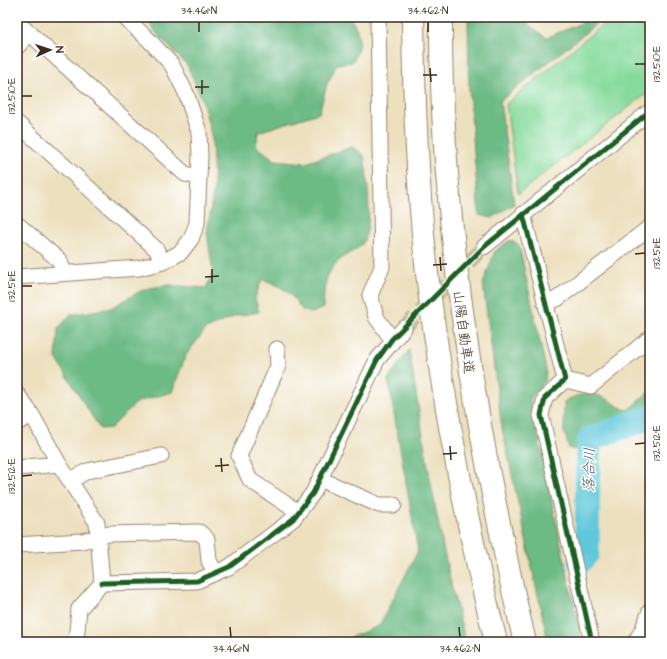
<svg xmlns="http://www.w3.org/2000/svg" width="667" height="659" font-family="'Architects Daughter','Klee One',sans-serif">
<rect width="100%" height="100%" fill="#fff"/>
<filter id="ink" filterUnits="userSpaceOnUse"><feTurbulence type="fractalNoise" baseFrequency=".025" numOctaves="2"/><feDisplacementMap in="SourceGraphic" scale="8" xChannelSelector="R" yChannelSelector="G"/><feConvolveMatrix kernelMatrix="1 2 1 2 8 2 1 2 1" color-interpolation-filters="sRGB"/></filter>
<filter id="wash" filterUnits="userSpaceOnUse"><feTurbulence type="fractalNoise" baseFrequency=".012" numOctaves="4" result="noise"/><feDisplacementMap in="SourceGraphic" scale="16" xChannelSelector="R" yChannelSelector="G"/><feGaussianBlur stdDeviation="0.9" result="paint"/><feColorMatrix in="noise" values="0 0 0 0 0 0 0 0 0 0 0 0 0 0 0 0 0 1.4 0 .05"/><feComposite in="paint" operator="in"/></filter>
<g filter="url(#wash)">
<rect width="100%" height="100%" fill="#ede0bf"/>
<!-- green -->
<path fill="#85da9c" stroke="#60825d" d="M612,17H650V91L518,194L506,104Z"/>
<!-- forest -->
<path fill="#6cba84" stroke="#547251" d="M144,17H349C361,30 362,47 352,62L337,64L327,84L319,113L258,132L256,146L275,160L306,163L352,147L364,155C367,176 374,227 362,244C358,249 350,253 345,256C325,270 324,285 323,308L312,313L302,310C291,292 282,286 262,279L255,298L259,312L236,316L206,329L186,355L172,392L137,402L111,428L100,429L56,358L58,329L70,315L111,308L144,289L168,285L206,288L213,272L207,233L214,187L212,138L202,99L187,65L157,34Z
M468,17H519L546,38L595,17H605L500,101L514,204L492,218L479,215L469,89Z
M510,240L519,245L546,369L545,381L530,399L582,642H548L502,428L483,284L495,251Z
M409,350C425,447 439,547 466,642H339L379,626L418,551L388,379Z
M650,391V412L589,434L582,452L569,448L564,432V402C577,393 594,391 608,400C615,404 619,408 628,410Z"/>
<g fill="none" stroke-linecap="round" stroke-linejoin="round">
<!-- river -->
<path stroke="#5fc8da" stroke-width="25" d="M580,561L587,553L588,457L590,439L650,417"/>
</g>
</g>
<g filter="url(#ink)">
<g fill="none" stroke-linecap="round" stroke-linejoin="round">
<!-- minor-tunnel -->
<path stroke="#c9bc9f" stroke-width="15" stroke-dasharray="15 8" stroke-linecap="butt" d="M404,328L484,247"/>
<defs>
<path id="minor" d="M378,17L382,267L370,295L376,317L392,339
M17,22L185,174L199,177
M17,47L30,33
M17,123L156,249L163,262
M523,214L565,380L545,398L541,415L592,642
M17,224L60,261L64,273
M484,247L650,111
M17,277L139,268L163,262L181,252L191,239L197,223L200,156L199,132L186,93L172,65L149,40L124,17
M545,303L557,299L650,227
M277,349L278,366L239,456L250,480L298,512
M565,380L591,386L650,338
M17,394L32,415L59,464L97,523L102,583L79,609L76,642
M17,423L32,415
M17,468L59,464
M320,479L379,505H394
M70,481L87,471L161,456
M17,545L82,541L109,534L199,532L207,539L209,561L216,573
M102,583L197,581L229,567L293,519L313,493L377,360L404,328
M635,642L642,631L650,611"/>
<path id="highway" d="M413,17C414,122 419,229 435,334C450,437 471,541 496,642
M441,17C440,182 463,347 496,509C505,553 514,598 525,642"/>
</defs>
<!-- minor casing -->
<use href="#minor" stroke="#94856e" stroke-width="17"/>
<!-- highway casing -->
<use href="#highway" stroke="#94856e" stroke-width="24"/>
<!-- minor -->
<use href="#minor" stroke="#fff" stroke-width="15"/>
<!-- highway -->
<use href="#highway" stroke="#fff" stroke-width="22"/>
<defs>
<path id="cycleway" d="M523,214L565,380L545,398L541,415L592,642
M102,583L197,581L229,567L293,519L313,493L377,360L392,339L484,247L650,111"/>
</defs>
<!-- cycleway casing -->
<use href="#cycleway" stroke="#fff" stroke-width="8"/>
<!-- cycleway -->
<use href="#cycleway" stroke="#1b5e20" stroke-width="5"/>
</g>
</g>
<!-- ticks -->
<path fill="none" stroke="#3b2a1e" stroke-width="1.5" d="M199,22V32M428,22V32M635,64H645M430,68L431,82M423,75H437M202,80V94M195,87H209M22,96H32M635,254L645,253M440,257L441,271M433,265L447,264M212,269V283M205,277L219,276M22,286H32M635,444L645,443M450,446L451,460M443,454L457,453M221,458L222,472M215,466L229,465M22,476L32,475M230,627L231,637M459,627L460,637"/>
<g text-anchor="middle" stroke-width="3" stroke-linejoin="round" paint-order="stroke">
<!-- street labels -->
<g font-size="14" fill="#3b2a1e" stroke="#fff">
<text transform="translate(464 332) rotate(82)" y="5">山陽自動車道</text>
</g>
<!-- water labels -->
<g font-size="15" font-style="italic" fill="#486160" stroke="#fff">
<text transform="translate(589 470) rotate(-89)" y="5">落合川</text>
</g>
</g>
<!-- margin -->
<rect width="667" height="659" fill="none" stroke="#fff" stroke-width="44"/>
<!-- north arrow -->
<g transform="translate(50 50) rotate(87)" stroke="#ffffff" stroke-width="3" paint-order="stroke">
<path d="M0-3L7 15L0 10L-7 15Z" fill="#3b2a1e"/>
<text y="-6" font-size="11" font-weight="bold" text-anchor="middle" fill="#3b2a1e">N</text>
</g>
<rect x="22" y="22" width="623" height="615" fill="none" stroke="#3b2a1e" stroke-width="1.5"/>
<g font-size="10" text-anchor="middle" fill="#3b2a1e">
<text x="199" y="14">34.461°N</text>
<text x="428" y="14">34.462°N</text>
<text transform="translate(656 64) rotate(-90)" y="4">132.510°E</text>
<text transform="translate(11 96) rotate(-90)" y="4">132.510°E</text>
<text transform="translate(656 253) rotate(-90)" y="4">132.511°E</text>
<text transform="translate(11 286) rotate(-90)" y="4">132.511°E</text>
<text transform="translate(656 443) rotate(-90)" y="4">132.512°E</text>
<text transform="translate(11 476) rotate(-90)" y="4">132.512°E</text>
<text x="231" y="652">34.461°N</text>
<text x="460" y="652">34.462°N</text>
</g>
</svg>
